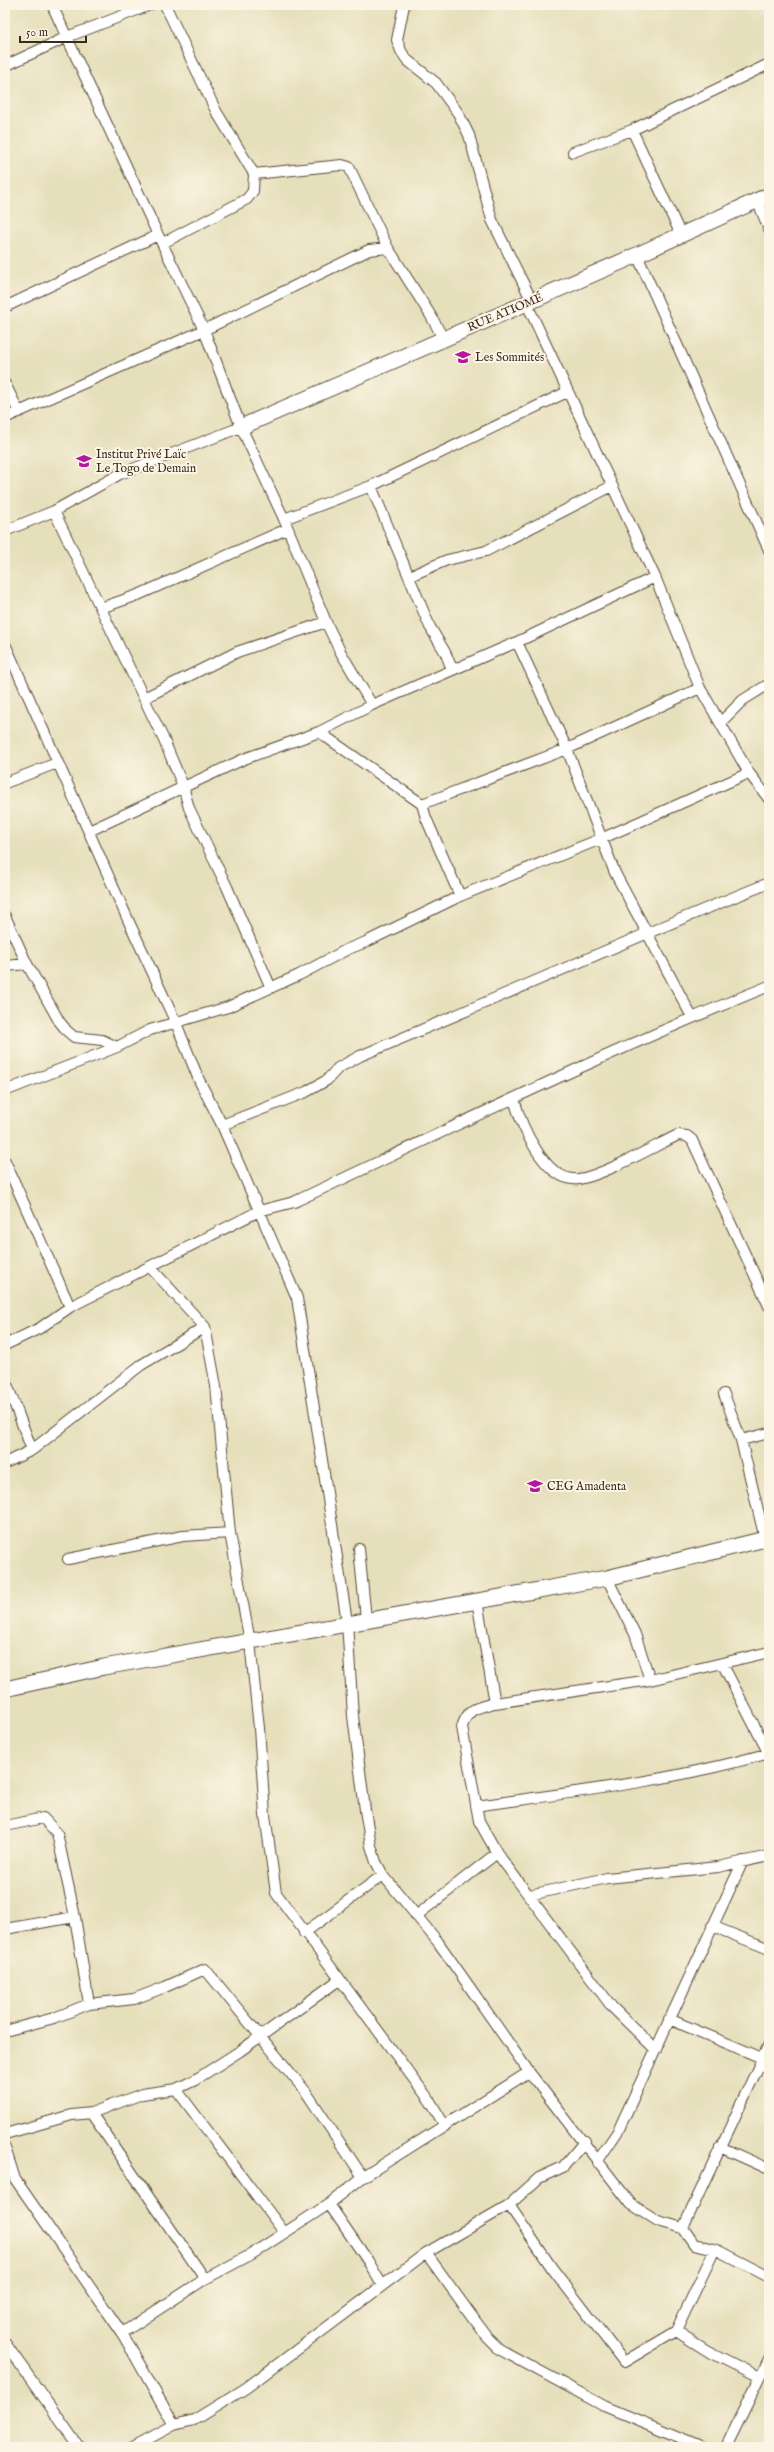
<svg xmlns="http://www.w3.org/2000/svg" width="774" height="2452" font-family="'IM FELL English',serif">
<rect width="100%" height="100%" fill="#fcf5e5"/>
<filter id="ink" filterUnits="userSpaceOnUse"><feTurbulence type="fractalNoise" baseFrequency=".025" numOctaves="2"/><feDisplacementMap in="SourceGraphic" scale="8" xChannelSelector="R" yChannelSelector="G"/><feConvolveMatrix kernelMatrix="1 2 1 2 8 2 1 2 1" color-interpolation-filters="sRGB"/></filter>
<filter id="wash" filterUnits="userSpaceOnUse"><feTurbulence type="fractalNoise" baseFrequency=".012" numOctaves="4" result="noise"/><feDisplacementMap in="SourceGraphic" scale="16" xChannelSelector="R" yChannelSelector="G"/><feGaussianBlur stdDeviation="0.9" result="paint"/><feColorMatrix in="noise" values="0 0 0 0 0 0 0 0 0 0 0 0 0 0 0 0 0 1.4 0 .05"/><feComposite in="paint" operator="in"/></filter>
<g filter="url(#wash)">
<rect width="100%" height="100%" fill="#e6dfbb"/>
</g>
<g filter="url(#ink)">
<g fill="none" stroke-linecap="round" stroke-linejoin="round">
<defs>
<path id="street" d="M52,5L158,235L204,330L241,427L284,519L326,622L340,651L372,705
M404,5L397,40L401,51L407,60L436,83L458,113L469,135L492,220L532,301
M5,66L67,37L150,5
M632,130L681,235
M573,152L632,130L769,64
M254,174L342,165L349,167L388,248
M757,200L769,229
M163,243L247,199L253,191L254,174L216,111L165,5
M637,255L769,550
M526,302L655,577L700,688L749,773L769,799
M5,307L158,235
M5,384L19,412
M5,418L204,330L369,250L388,248L431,316L443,338
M371,486L430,627L445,652L452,669
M54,511L163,738L183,786L189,808L227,887L271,988
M284,519L371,486L567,392
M5,531L54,511L120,474L241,427
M410,576L447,560L486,551L612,486
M101,608L138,595L287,529
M517,642L567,749L615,873L692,1017
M5,644L129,922L176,1023L199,1080L222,1125L297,1298L347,1622L353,1716L365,1810L371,1846L376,1862L383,1875L438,1942L529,2072L631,2204L658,2221L683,2228L694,2244L715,2249L769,2277
M144,698L237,652L326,622
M720,723L743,700L769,684
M319,732L422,804L426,818L460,896
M5,783L57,763
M422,804L567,749L700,688
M89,831L244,759L319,732L372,705L517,642L655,577
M5,916L27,964L59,1021L67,1031L74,1037L102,1040L117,1047L150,1030L228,1007L299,975L348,949L366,942L460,896L603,838L749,773
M5,966L27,964
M5,1091L117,1047
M514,1099C521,1125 545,1183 579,1179C604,1175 653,1147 678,1135L687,1136L692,1140L769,1306
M222,1125L306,1092L327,1080L338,1068L360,1056C496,999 631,938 769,883
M5,1161L70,1307
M150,1267L205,1327L216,1386L230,1533L250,1642L259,1728L265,1815L276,1893L430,2101L445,2126
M5,1345L40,1328L70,1307L259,1211L294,1202C451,1128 608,1051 769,986
M5,1379L32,1450
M724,1394L741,1440L765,1539
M741,1440L769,1433
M5,1463L32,1450L141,1365L205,1327
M359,1549L366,1619
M68,1559L183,1536L230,1533
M607,1578L635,1634L650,1680
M477,1601L495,1703C476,1708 468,1708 462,1727L479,1821L497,1853L612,2007L656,2050
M722,1663L769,1754
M495,1703L650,1680L769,1652
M476,1806C574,1792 673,1781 769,1753
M5,1826L43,1818L57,1833L75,1917L89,2004
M530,1895L607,1878L718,1867L769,1856
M416,1916L497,1853
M712,1926L769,1949
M5,1929L75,1917
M304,1933L383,1875
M669,2019L769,2061
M5,2031L54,2018L89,2004L134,1999L165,1987L205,1969L306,2092L363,2177
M176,2089L284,2232
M91,2113L205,2279
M5,2134L72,2115L91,2113L142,2094L176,2089L195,2080L240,2051L339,1980
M720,2147L769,2169
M5,2148L15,2179L122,2333L174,2425
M597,2162L618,2131L743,1861
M329,2204L368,2261L382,2285
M509,2205L552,2268L624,2362L676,2331L715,2249
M683,2228L769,2044
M426,2253L487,2337L499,2349L604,2406L703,2447
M676,2331L706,2350L759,2377
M122,2333L205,2279L252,2254L329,2204L363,2177L529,2072
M5,2343L79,2447
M133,2447L174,2425L194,2420L246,2388L426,2253L509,2205L539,2178L563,2167L585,2141
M726,2447L769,2359"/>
<path id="secondary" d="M241,427L637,255L769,195
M5,1689L104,1667L607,1578L769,1538"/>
</defs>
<!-- street casing -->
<use href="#street" stroke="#554536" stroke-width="12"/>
<!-- secondary casing -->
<use href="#secondary" stroke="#554536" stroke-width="17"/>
<!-- street -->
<use href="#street" stroke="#fff" stroke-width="10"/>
<!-- secondary -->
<use href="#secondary" stroke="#fff" stroke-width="15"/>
</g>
</g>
<!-- icons -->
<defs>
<symbol id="school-bare" viewBox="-9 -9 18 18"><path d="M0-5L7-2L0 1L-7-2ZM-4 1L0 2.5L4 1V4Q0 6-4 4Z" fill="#b5179e" stroke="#fcf5e5" stroke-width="2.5" paint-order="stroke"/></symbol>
</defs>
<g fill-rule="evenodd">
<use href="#school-bare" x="452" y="346" width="22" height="22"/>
<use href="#school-bare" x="73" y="450" width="22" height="22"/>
<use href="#school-bare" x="524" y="1475" width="22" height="22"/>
</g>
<g text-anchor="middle" stroke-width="4" stroke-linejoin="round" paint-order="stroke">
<!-- street labels -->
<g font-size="12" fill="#3b2a1e" stroke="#fcf5e5">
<text transform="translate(505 312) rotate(-23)" y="4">RUE ATIOMÉ</text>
</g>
<!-- poi labels -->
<g font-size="12" fill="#3b2a1e" stroke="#fcf5e5" text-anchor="start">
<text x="475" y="361">Les Sommités</text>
<text x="96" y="458">Institut Privé Laïc<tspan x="96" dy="14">Le Togo de Demain</tspan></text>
<text x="547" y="1490">CEG Amadenta</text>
</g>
</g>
<!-- margin -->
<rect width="774" height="2452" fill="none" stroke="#fcf5e5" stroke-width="20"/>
<!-- scale -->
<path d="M20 36v6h66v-6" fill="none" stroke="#3b2a1e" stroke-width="2"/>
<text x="26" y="36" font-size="12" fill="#3b2a1e" stroke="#fcf5e5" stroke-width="3" paint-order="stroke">50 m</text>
</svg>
